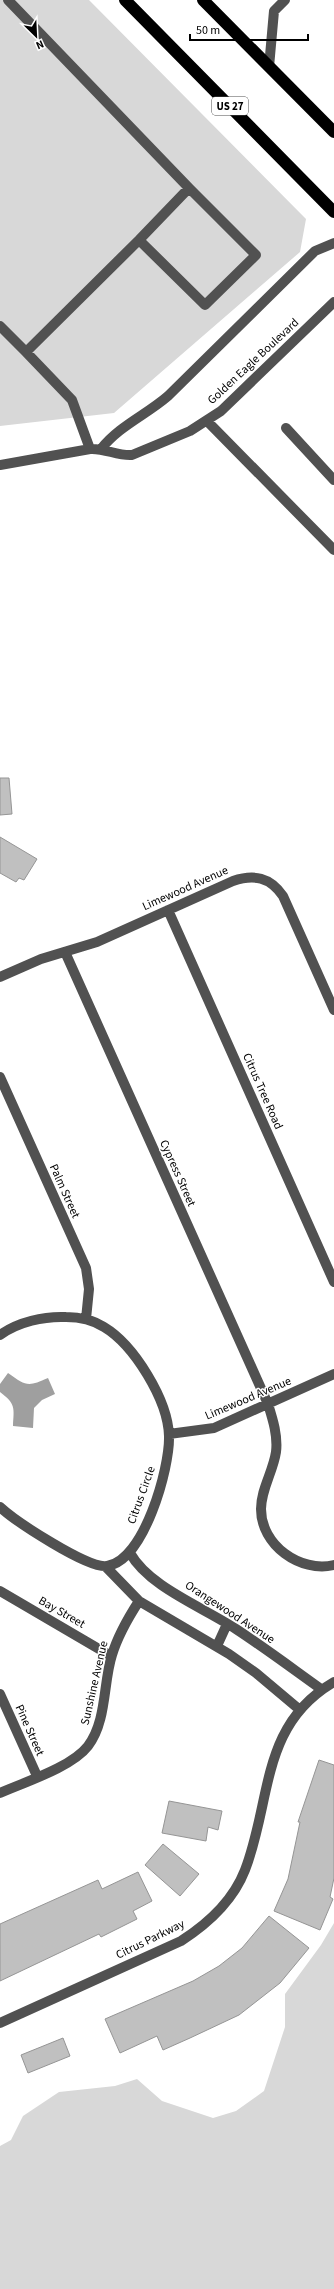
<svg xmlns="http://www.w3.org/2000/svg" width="334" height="2289" font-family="'Source Sans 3',sans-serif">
<rect width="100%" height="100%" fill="#fff"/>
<!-- green -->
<path fill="#d8d8d8" d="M0,0H89L306,219L300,252L114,413L0,426Z
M334,1923V2289H0V2146L11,2140L23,2116L59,2092L115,2086L137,2079L162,2101L213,2118L236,2111L264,2091L285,2027V1994L321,1945Z"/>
<!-- water -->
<path fill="#9f9f9f" d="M8,1373C26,1386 28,1387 48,1378L55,1394L42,1400L34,1408L33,1428L13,1426C14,1408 16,1404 0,1392V1384Z"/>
<!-- building -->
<path fill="#c0c0c0" stroke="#959595" d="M0,778H9L12,814L0,815Z
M0,837L37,859L24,880L19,878L16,882L0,873Z
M319,1760L334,1765V1878L330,1897L333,1899L320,1930L274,1911L288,1879L300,1822H298Z
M169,1801L222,1811L218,1830L208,1827L206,1841L162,1833Z
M163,1844L199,1874L180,1896L145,1865Z
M138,1872L152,1901L133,1911L137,1919L101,1937L99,1934L0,1981V1924L98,1880L102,1889Z
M269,1916L309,1948L280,1983L239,2015L190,2038L163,2050L157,2036L120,2053L105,2019L193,1981L219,1966L242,1948Z
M63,2038L70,2056L28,2073L21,2055Z"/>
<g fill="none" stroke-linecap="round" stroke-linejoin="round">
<!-- minor -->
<path stroke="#515151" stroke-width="10" d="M8,0L189,188
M269,67L274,11L285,0
M0,326L26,352
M207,421L334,550
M286,428L334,480
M90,449L72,400L26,352L139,240L189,188L256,255L205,305L139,240
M101,449C119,426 146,415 168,396L315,251L334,243
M0,465L90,449C105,448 117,456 132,455L190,431L221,411L334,302
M168,910L334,1282
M65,952L268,1404C273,1420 278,1436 276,1452C273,1472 261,1489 261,1509C261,1545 300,1573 334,1565
M0,977L41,959L97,942L233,881C254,874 270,877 283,896L334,1010
M0,1077L86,1268L89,1289L86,1319
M0,1335C18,1322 44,1316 66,1317C79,1317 93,1320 104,1327C134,1345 168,1400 169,1436C170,1468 144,1561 107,1566C88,1569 15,1521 0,1507
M169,1434L214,1428L334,1374
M130,1553C149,1587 203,1607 236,1629C265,1648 293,1669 321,1689
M106,1567L139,1601L229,1654L256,1673L300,1710
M0,1591L111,1656
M217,1646L227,1624
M0,1694L37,1776
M0,1793C25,1782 72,1767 88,1746C107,1721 103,1683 112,1655C118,1635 128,1618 139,1601
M0,2023L181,1941C209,1923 233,1901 245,1870C272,1800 260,1725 334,1682"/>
<!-- highway -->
<path stroke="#000" stroke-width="12" d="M125,0L334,212
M203,0L334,132"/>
</g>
<g text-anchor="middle" stroke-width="3" stroke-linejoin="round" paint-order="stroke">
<!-- shield labels -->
<rect fill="#fff" stroke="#4c4c4c" stroke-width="1" x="212" y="97" width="36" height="18" rx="3"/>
<g font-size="11" font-weight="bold" fill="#000">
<text x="230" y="110">US 27</text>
</g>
<!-- street labels -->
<g font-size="12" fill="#000" stroke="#fff">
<text transform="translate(253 361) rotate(-43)" y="4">Golden Eagle Boulevard</text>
<text transform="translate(185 888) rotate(-24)" y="4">Limewood Avenue</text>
<text transform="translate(263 1091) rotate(66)" y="4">Citrus Tree Road</text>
<text transform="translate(178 1173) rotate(66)" y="4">Cypress Street</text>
<text transform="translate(65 1191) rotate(66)" y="4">Palm Street</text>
<text transform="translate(248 1398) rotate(-23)" y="4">Limewood Avenue</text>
<text transform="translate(141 1495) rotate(-70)" y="4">Citrus Circle</text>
<text transform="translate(62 1612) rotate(30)" y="4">Bay Street</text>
<text transform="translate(230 1612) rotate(33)" y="4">Orangewood Avenue</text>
<text transform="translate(94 1683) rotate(-77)" y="4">Sunshine Avenue</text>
<text transform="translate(30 1730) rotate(66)" y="4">Pine Street</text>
<text transform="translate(150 1939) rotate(-26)" y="4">Citrus Parkway</text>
</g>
</g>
<!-- north arrow -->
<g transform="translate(36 36) rotate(156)" stroke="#ffffff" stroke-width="3" paint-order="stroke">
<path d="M0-3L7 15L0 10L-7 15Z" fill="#000000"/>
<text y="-6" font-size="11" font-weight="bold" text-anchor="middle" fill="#000000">N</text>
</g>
<!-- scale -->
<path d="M190 34v6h118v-6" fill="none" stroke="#000000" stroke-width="2"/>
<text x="196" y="34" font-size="12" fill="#000000" stroke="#ffffff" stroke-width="3" paint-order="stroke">50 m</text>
</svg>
